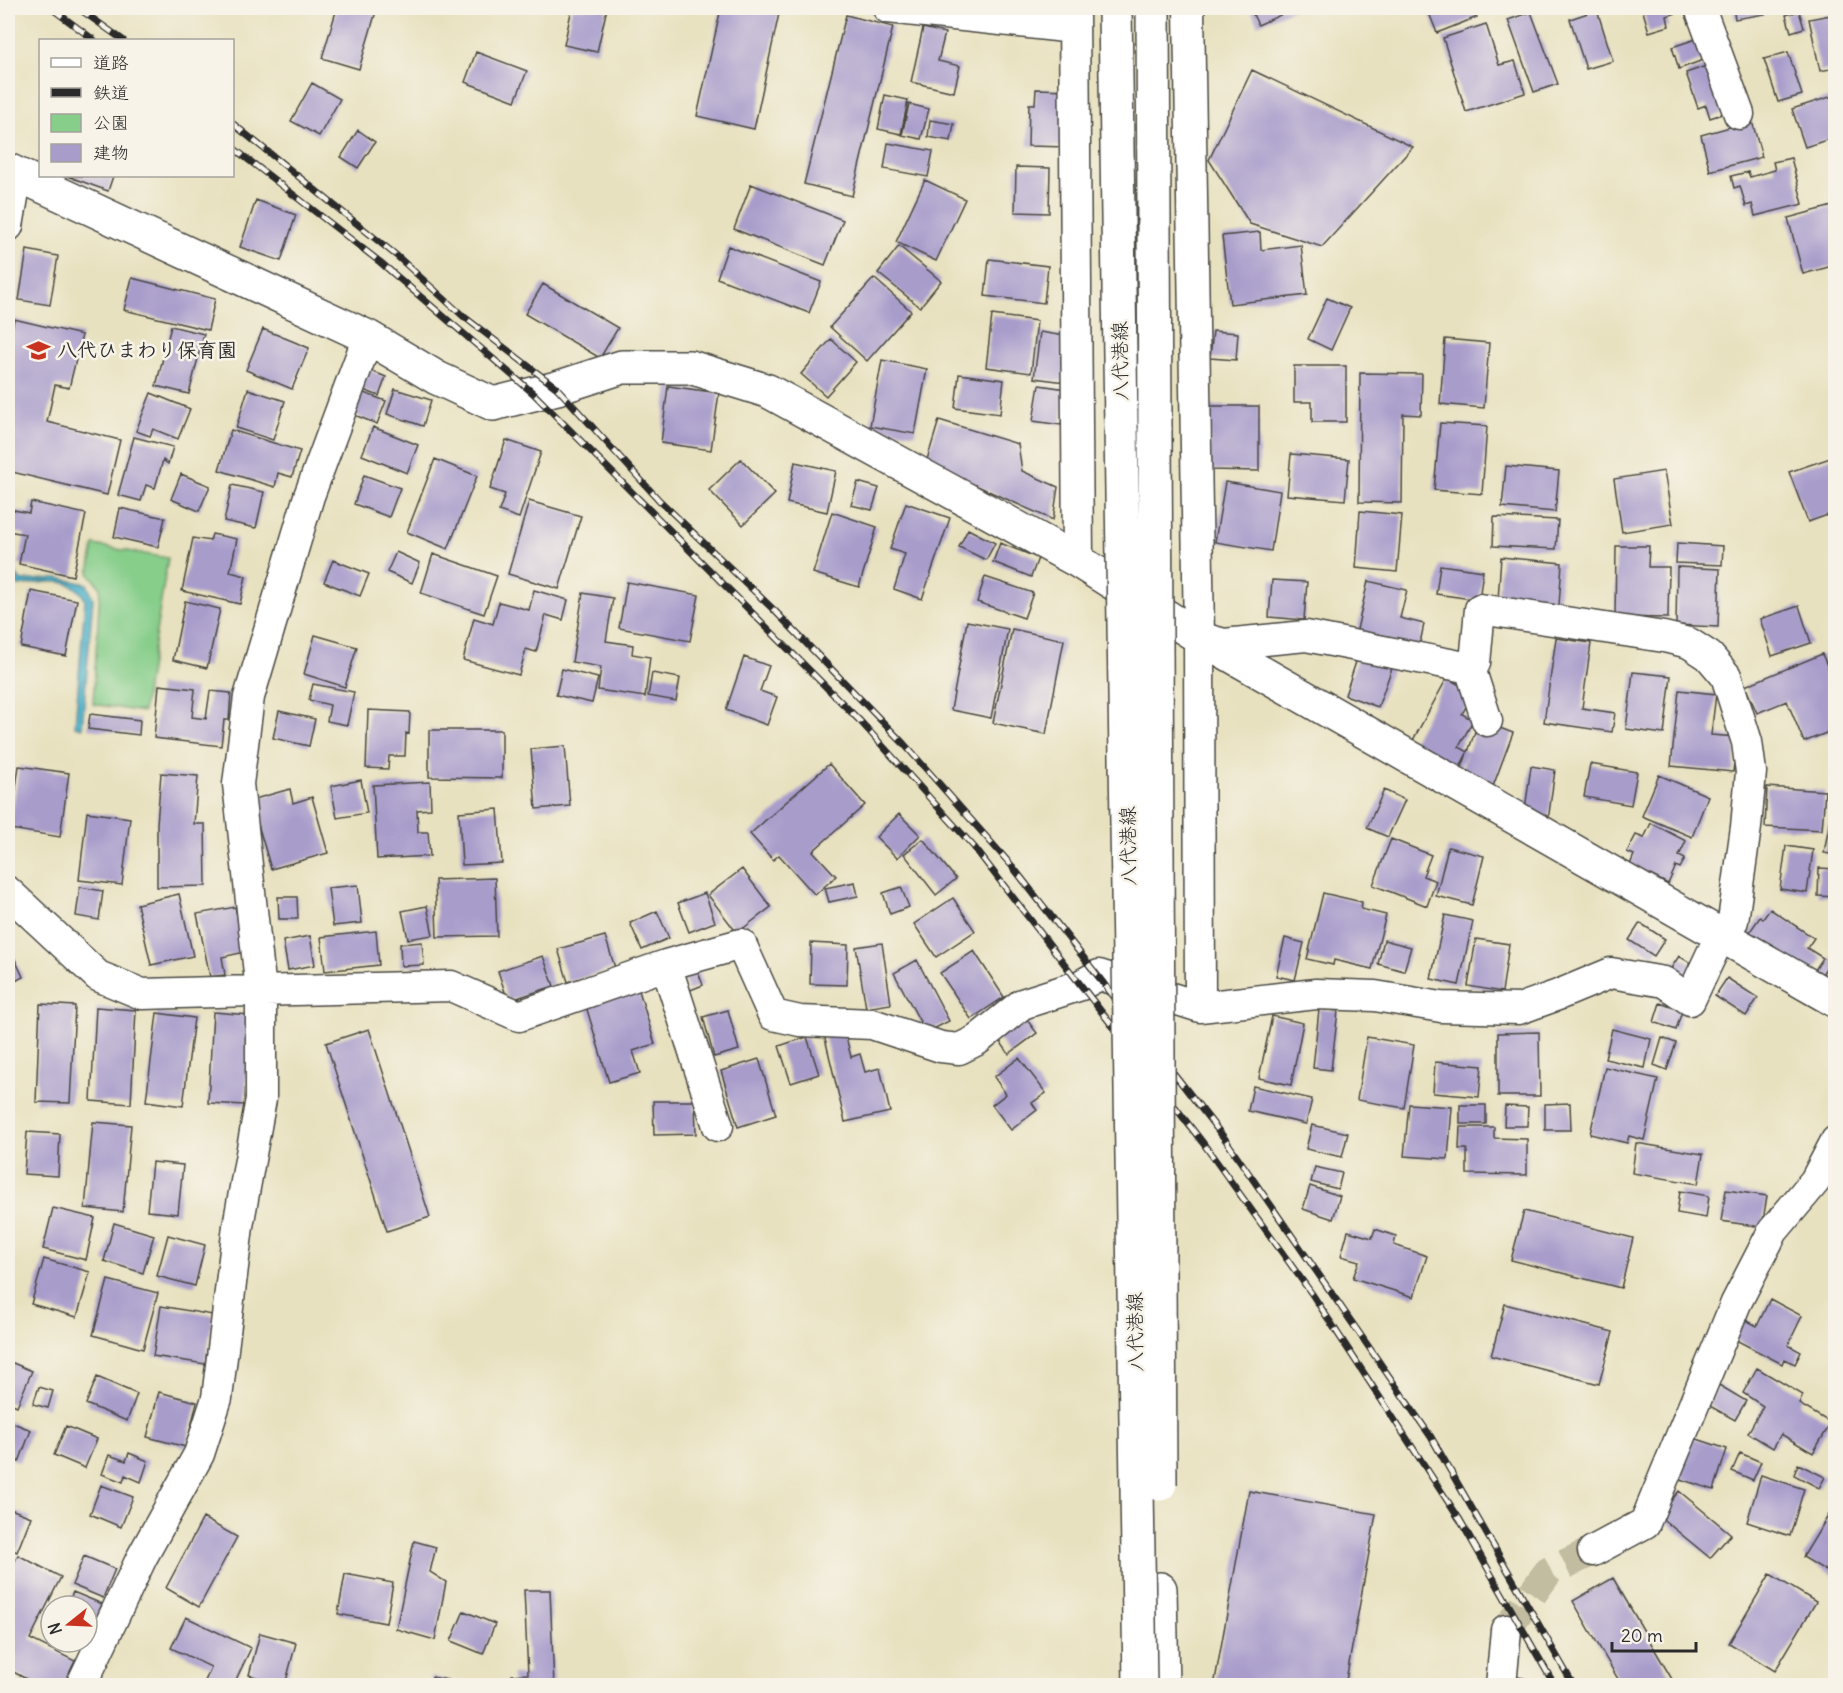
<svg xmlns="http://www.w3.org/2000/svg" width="1843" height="1693" font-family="Delius,'Klee One',sans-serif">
<rect width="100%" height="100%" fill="#f7f3e8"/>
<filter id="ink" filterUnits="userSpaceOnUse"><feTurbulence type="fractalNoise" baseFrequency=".0167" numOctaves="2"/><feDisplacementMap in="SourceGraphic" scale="12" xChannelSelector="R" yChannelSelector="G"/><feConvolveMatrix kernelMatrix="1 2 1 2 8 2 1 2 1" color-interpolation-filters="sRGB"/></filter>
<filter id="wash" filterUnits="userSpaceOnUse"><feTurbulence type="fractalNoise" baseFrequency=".008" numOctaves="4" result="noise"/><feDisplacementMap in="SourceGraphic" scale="24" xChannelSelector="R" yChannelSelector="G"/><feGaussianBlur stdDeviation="1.35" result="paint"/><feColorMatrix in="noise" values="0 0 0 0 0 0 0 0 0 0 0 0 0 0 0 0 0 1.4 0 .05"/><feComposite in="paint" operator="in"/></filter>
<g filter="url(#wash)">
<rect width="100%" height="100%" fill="#e8e1bf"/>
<!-- green -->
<path fill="#86ce8a" stroke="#587c5a" stroke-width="1.5" d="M94,545L168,558L143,712L93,704L100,587L89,573Z"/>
<!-- water -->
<path fill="#4cb2cb" stroke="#3c6e7b" stroke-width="1.5" d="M8,564L21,581L58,578L87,584L93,598L82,728L75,726L85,600C74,573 41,583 18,586L8,572Z"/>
<g id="blocks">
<!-- building -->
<path fill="#a89ccb" d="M337,8H377L359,69L322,58Z
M572,8H607L597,52L564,45Z
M721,8H771L780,9L754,129L697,116Z
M1250,8H1296L1258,25Z
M1427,8H1473L1477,17L1437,33Z
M1495,8H1512L1497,13Z
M1642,8H1692L1667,16L1669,26L1649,32Z
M1733,8H1763L1765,14L1735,19Z
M1773,8H1791V9L1774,12Z
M1597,10L1613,61L1586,69L1570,19Z
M1799,11L1804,28L1791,32L1786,15Z
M1531,12L1558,84L1534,92L1508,20Z
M1836,14V68L1820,71L1809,19Z
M846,15L893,27L852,196L804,184Z
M1486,24L1499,65L1515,61L1525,93L1466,112L1443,38Z
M923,28L945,33L938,61L960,66L954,92L911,82Z
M1696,39L1703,60L1679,69L1672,47Z
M476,52L527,71L515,101L465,82Z
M1788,52L1802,95L1778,102L1764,59Z
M1709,65L1725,113L1710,118L1706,105L1698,108L1686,73Z
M1252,70L1413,147L1322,247L1250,224L1209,160Z
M312,83L340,99L319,136L291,121Z
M1036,89L1069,90V147L1028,146L1029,104H1035Z
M885,95L908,100L901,134L878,129Z
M1836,95V137L1805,147L1792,109Z
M909,104L929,109L921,139L902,135Z
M930,120L954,124L951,141L928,137Z
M1752,121L1762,157L1710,171L1701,135Z
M358,130L375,142L358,168L341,157Z
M888,143L933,151L928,177L884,169Z
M1791,158L1803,204L1755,216L1752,204L1746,206L1740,186L1734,188L1731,176L1748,172L1750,177L1775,170L1773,162Z
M1016,167L1050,168L1049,213L1015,212Z
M67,176H113L108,191Z
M925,180L965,199L936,261L896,242Z
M751,184L843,220L825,265L734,229Z
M256,200L296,215L281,261L240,247Z
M1836,205V265L1803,274L1788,218Z
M1260,232L1261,250L1301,245L1307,295L1230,304L1222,236Z
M728,246L821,282L809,313L717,278Z
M899,246L941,281L920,307L878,273Z
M27,250L58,256L50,305L19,300Z
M989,259L1048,266L1044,303L985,296Z
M132,278L215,299L208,330L124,310Z
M874,278L911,311L867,361L830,327Z
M543,284L618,328L600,358L525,314Z
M1327,298L1350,308L1331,350L1308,339Z
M992,315L1037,321L1031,373L986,367Z
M14,319L82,335L69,388L55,385L47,422L120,440L107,495L8,471V346Z
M171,326L204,334L189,394L156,386Z
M263,329L309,348L292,389L246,370Z
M1213,331L1238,333L1236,360L1210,358Z
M1040,332L1071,337L1065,382L1034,378Z
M831,339L856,362L826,396L801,374Z
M1445,339L1489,343L1484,408L1440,404Z
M882,360L927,369L915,434L870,426Z
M1294,366H1346V422H1312V402H1294Z
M369,370L386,377L379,396L361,389Z
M1360,373L1422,374L1421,415L1403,414L1402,503L1359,502Z
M959,374L1004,380L1000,414L955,408Z
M1039,385L1066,389L1061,425L1033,421Z
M668,386L719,393L711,450L661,443Z
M248,389L285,401L273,440L236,428Z
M395,389L431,400L423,426L387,414Z
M361,392L386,401L377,424L352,414Z
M151,393L190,409L178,439L153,429L150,436L136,431Z
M1210,406H1259V471L1210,470Z
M939,420L1018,444L1022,471L1058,487L1053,520L926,463Z
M1440,423L1487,426L1482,494L1434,490Z
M373,427L418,445L407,473L362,455Z
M231,430L300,451L292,477L278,473L275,487L219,470Z
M134,437L173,447L168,464L163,460L155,488L146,485L141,501L118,495Z
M506,440L541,452L519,518L499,511L505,494L490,489Z
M1291,454L1349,459L1345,500L1287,495Z
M1836,456V512L1808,522L1789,472Z
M435,459L477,476L448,549L407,532Z
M741,459L775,494L743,525L709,490Z
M795,462L836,471L827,512L787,503Z
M1506,466L1559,471L1555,512L1502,507Z
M1664,471L1673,524L1622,532L1614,479Z
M181,474L210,486L199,511L171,499Z
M364,475L400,488L389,517L354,504Z
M858,482L879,488L872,510L851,505Z
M1225,482L1280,491L1271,551L1215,542Z
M232,485L264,492L256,528L224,521Z
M529,501L581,516L559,589L508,574Z
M31,502L86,514L73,576L19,564L25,534L8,531V514L9,509L29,513Z
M906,503L950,518L922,599L894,589L905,554L890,549Z
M120,508L165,518L158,547L114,537Z
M1360,511L1402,515L1397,572L1356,568Z
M832,512L877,527L859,587L813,573Z
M1494,517L1558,520L1556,549L1493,546Z
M968,529L995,543L986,560L959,547Z
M212,534L237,539L230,572L246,576L240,604L182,591L193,538L210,541Z
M1000,543L1038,558L1031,577L993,562Z
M1677,543L1723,546L1722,565L1676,563Z
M1616,546H1649L1648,567H1669L1668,618L1615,617Z
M396,552L420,563L412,583L387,572Z
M433,554L497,576L484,614L421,593Z
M1501,557L1562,563L1559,605L1498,600Z
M333,560L369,574L360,596L324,582Z
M1440,565L1483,571L1479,600L1436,594Z
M1677,567L1720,569L1718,627L1676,625Z
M985,577L1033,593L1024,618L977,602Z
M1272,580L1307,582L1304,620L1269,617Z
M1368,581L1407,590L1400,618L1424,624L1419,648L1356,634Z
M627,582L699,595L690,641L619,628Z
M534,590L568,600L563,620L546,615L536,652L526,649L519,675L463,660L474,618L493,624L499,602L529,610Z
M31,591L77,600L66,656L21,647Z
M583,593L613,598L606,641L633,645L632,654L650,657L645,697L598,690L601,667L572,662Z
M185,601L220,609L207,668L173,660Z
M1799,606L1811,643L1772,656L1760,619Z
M967,621L1008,629L991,718L951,710Z
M1012,629L1064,640L1046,734L993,723Z
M315,635L357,647L345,687L304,674Z
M1556,638L1591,643L1582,708L1615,713L1612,732L1544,722Z
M1822,654L1836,686V729L1804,742L1787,701L1757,713L1745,686Z
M1358,656L1392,668L1378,707L1345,695Z
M744,657L769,666L760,691L777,697L767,725L726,710Z
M562,669L598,678L592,703L556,695Z
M1633,672L1671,676L1664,734L1626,729Z
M652,673L680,678L676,701L648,696Z
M1447,678L1474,693L1462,714L1473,720L1459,747L1468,752L1479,720L1513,733L1492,789L1459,777L1467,753L1459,769L1412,742Z
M313,684L354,692L347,725L327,721L330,705L309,700Z
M159,685L195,689L192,717L206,719L210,691L231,693L229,720H224L221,746L154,738Z
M1679,690L1716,694L1711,735L1737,737L1733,772L1671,766Z
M368,710L410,712L409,734L406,733L405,756H389L388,769L366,768Z
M279,711L315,719L309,746L273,738Z
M90,714L140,720L139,735L88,729Z
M429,730H502V778L429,777Z
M565,746L570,806L536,809L531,749Z
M829,764L865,805L813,851L836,876L815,895L779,855L773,860L750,834Z
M1590,764L1637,772L1631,805L1584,797Z
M19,766L69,773L60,837L10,829Z
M1531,766L1555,770L1547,828L1523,824Z
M161,773L198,776L194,824H205L206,886L157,887V824Z
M1659,775L1708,796L1692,837L1642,816Z
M361,780L367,813L337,818L331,786Z
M430,782L431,809L417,810L418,832H428L430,856L377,859L373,785Z
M1767,787L1825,791L1822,830L1765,827Z
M290,789L293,803L312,797L328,853L271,869L251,800Z
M1384,790L1405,800L1388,837L1367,828Z
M1834,796H1836V855L1824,853Z
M498,809L502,863L462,865L459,812Z
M87,812L130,818L122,885L79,880Z
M899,814L920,835L897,858L876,837Z
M1651,823L1686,841L1679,856L1685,859L1680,868L1676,866L1668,884L1630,865L1634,855L1627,852L1636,835L1644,838Z
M923,839L956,879L936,895L904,854Z
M1391,839L1431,855L1423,876L1436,881L1427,906L1373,885Z
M1786,846L1813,850L1807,893L1780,889Z
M1448,847L1484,856L1472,905L1436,896Z
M1819,868L1836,869V897L1818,896Z
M742,869L771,907L737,933L708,895Z
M495,878L497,936L437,937L435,880Z
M855,882L858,896L829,902L825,888Z
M358,885L362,923L333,926L328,888Z
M80,887L103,891L99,920L76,916Z
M901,887L909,907L890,914L883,893Z
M705,893L715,922L689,932L678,903Z
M1323,893L1362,902L1361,909L1386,915L1372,969L1334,960L1333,965L1307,959Z
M179,894L193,956L151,965L137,904Z
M278,897H297L298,919H279Z
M953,898L975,931L936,957L914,924Z
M427,906L433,935L408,939L402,911Z
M235,907L245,952L222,957L225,975L210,977L197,914Z
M1770,909L1814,938L1807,948L1823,958L1807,982L1744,940L1760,917L1763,919Z
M657,911L669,938L642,950L630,923Z
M1445,915L1473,921L1459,985L1431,979Z
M1640,923L1665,939L1654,956L1629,940Z
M376,931L379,965L325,971L321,937Z
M310,936L315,965L288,970L283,941Z
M605,936L615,968L568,982L558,949Z
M1285,938L1304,943L1295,980L1276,976Z
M1476,939L1509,944L1502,992L1468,986Z
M1384,940L1411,947L1404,971L1378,964Z
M422,942L424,965L401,966L400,944Z
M811,943L848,945L847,985L810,984Z
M882,943L891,1004L866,1008L856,947Z
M8,944L23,977L8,985Z
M974,951L1004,997L971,1019L940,973Z
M1836,952V996L1816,984Z
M543,956L554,986L508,1001L498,971Z
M1679,956L1694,965L1684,980L1670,970Z
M917,960L949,1021L926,1033L894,973Z
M697,969L703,985L688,991L682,974Z
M1727,978L1758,998L1746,1016L1715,996Z
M638,987L655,1044L633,1051L640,1073L609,1082L585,1003Z
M1660,1003L1682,1011L1676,1030L1654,1022Z
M40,1004L75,1006L70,1103L36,1102Z
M96,1007L136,1010L131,1104L91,1101Z
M1319,1009L1338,1011L1331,1070L1313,1068Z
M728,1010L739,1050L714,1057L703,1017Z
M213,1012L250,1015L245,1105L208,1103Z
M157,1013L194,1018L183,1106L146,1101Z
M1024,1016L1037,1033L1009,1054L997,1037Z
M1272,1016L1303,1023L1291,1085L1259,1078Z
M369,1029L430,1217L387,1231L326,1043Z
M844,1029L851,1057L860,1054L865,1072L880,1068L890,1112L845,1122L824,1034Z
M1612,1029L1651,1039L1645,1068L1605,1059Z
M1539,1032L1540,1096H1498V1033Z
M807,1037L819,1074L791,1083L779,1046Z
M1367,1037L1414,1045L1404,1108L1357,1100Z
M1662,1038L1676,1043L1667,1070L1654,1065Z
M1019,1058L1046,1093L1032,1103L1037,1110L1011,1130L992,1105L1006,1094L994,1077Z
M759,1059L776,1115L738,1127L721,1071Z
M1435,1062L1482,1066L1479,1097L1433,1093Z
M1605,1067L1658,1079L1644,1140L1629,1136L1627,1143L1590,1134Z
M1253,1086L1312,1099L1306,1124L1248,1111Z
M653,1101H695L696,1134L654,1135Z
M1570,1103L1571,1130H1545V1104Z
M1409,1104L1452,1107L1448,1159L1404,1156Z
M1460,1105H1486V1124H1460Z
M1505,1106L1528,1107L1527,1126H1504Z
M93,1122L131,1125L123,1212L85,1208Z
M1312,1125L1348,1133L1342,1157L1306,1149Z
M1460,1127H1494V1138L1527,1139V1175L1467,1174V1149H1459Z
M27,1132L60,1134L58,1176L24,1174Z
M1636,1143L1703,1154L1698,1184L1632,1173Z
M152,1162L183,1165L178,1214L147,1211Z
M1315,1167L1342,1173L1338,1189L1311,1182Z
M1310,1186L1340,1196L1333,1219L1303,1209Z
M1726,1190L1767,1196L1762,1227L1721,1221Z
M1680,1191L1709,1196L1706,1218L1677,1213Z
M53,1208L95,1218L86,1260L43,1249Z
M1524,1211L1633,1238L1621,1288L1511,1260Z
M114,1223L154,1235L143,1273L104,1261Z
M1375,1229L1396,1236L1394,1245L1427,1256L1414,1297L1353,1278L1359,1261L1341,1256L1348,1231L1372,1238Z
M168,1235L205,1245L195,1286L157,1276Z
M44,1259L90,1272L77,1317L31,1304Z
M108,1280L158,1293L143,1349L93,1335Z
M1770,1299L1802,1316L1788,1345L1801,1352L1795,1364L1784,1359L1782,1364L1730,1337L1740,1317L1757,1326Z
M1505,1304L1613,1332L1599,1384L1491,1356Z
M161,1306L213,1315L205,1364L153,1356Z
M8,1361L32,1371L17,1406L8,1402Z
M1757,1368L1803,1395L1799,1404L1831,1423L1813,1453L1781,1434L1773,1448L1748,1433L1763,1406L1743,1393Z
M97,1377L137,1394L127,1421L86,1404Z
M1719,1385L1746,1401L1735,1420L1708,1405Z
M39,1387L53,1391L48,1408L33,1404Z
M159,1392L197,1402L186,1447L147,1437Z
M8,1421L31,1430L19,1462L8,1457Z
M66,1426L97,1439L85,1468L54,1455Z
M1691,1437L1727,1449L1714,1490L1677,1478Z
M129,1453L148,1461L141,1482L125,1475L123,1482L102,1474L109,1455L126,1461Z
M1740,1453L1761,1462L1753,1480L1732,1471Z
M1798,1464L1825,1477L1819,1488L1794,1475Z
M1761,1475L1804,1489L1790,1536L1747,1522Z
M101,1485L133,1497L121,1527L90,1514Z
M1249,1491L1376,1514L1345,1686H1214Z
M1679,1491L1731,1534L1710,1558L1659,1516Z
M1836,1503V1577L1803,1557Z
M8,1508L31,1517L17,1552L8,1548Z
M203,1518L237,1537L199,1607L166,1588Z
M414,1541L436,1547L430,1572L446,1582L435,1640L396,1629Z
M18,1555L61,1577L30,1639L75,1661L63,1686H39L8,1669V1575Z
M84,1556L115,1569L103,1598L72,1585Z
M345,1574L393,1583L386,1623L338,1614Z
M1770,1574L1816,1602L1775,1671L1729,1643Z
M1613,1578L1676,1686H1622L1573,1601Z
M524,1590H550L554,1686H513L512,1675L528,1674Z
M73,1592L102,1604L87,1640V1606H67Z
M464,1611L495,1624L483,1654L451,1641Z
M186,1617L251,1648L233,1686H203L211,1667L171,1648Z
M260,1633L296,1643L285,1685L249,1675Z
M1509,1676L1524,1678L1523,1686H1508Z
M432,1677L448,1680L447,1686H430Z"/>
</g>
</g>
<g filter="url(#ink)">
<use href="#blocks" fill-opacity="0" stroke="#474641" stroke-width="1.5"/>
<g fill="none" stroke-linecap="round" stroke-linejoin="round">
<!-- minor-tunnel -->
<path stroke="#c2bda1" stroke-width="30" stroke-dasharray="30 15" stroke-linecap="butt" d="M1506,1630L1548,1572L1593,1551"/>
<defs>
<path id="minor" d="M888,8L1074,28
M1074,8L1078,561
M1189,8L1199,637L1200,1007
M1700,8L1739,114
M8,226L17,174
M1470,668L1487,721
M8,892L98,976L142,994L451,986L519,1016L666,965L741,944L773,1015L800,1021L872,1024L941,1047L959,1049L977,1040L1022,1004L1081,985L1099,975L1200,1007L1316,994L1375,996L1441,1007L1519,1009L1558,995L1611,973L1664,982L1690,1000L1721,934L1733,921L1746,827L1751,772L1747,742L1726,676L1709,656L1689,643L1664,637L1480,609L1475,663L1470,668L1306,636L1224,644L1202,638
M666,965L718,1126
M1593,1551L1645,1523L1736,1303L1773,1231L1815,1181L1836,1141
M81,1686L142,1557L199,1454L217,1398L238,1226L261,1099V991L238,784L249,697L309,496L368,337
M1501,1686L1506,1630"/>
<path id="tertiary" d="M8,170L368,337L437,378L493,404L557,388L622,367H690L768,391L1078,561L1199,637L1836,1001"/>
<path id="secondary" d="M1115,8L1121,426
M1153,8L1155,430
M1160,1589L1162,1686"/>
</defs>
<!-- minor casing -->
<use href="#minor" stroke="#474641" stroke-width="33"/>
<!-- tertiary casing -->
<use href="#tertiary" stroke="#474641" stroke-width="36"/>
<!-- secondary casing -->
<use href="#secondary" stroke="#474641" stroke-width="36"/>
<!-- minor -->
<use href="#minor" stroke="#fff" stroke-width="30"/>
<!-- tertiary -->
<use href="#tertiary" stroke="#fff" stroke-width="33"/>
<!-- secondary -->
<use href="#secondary" stroke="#fff" stroke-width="33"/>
<defs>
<path id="rail" d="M51,8L94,40
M78,8L123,40
M232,123L397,256L463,316L557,388L659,500L774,610L904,744L1012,866L1225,1139L1431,1437L1574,1686
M232,147L380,262L533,393L861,722L974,847L1203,1143L1312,1294L1460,1520L1555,1686"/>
</defs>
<!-- rail casing -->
<use href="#rail" stroke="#2b2b2b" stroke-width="7"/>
<!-- rail -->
<use href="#rail" stroke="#f7f3e8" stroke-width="4.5" stroke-dasharray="14" stroke-linecap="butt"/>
<defs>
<path id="secondary-bridge" d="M1121,426L1140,1686
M1155,430L1160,1484"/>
</defs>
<!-- secondary-bridge casing -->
<use href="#secondary-bridge" stroke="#474641" stroke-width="36" stroke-linecap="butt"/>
<!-- secondary-bridge -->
<use href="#secondary-bridge" stroke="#fff" stroke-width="33"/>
</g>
</g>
<!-- icons -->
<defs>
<symbol id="school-bare" viewBox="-9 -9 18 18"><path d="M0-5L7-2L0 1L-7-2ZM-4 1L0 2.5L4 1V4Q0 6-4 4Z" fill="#c8321e" stroke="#f7f3e8" stroke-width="2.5" paint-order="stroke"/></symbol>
</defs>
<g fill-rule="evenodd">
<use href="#school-bare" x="22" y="334" width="33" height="33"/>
</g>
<g text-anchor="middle" stroke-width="5" stroke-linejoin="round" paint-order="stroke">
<!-- poi labels -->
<g font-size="20" font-weight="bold" fill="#2b2b2b" stroke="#f7f3e8" text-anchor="start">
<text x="57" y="357">八代ひまわり保育園</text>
</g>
<!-- street labels -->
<g font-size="20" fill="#2b2b2b" stroke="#f7f3e8">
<text transform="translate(1120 361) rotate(-91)" y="7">八代港線</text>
<text transform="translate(1128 846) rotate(-91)" y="7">八代港線</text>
<text transform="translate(1135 1332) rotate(-91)" y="7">八代港線</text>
</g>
</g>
<!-- margin -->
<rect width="1843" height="1693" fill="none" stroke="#f7f3e8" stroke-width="30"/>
<!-- legend -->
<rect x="39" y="39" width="195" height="138" fill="#f7f3e8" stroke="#a5a39c" stroke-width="1.5"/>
<rect x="51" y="58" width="30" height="9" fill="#ffffff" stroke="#a5a39c" stroke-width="1.5"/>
<text x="93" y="69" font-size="18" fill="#2b2b2b">道路</text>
<rect x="51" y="88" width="30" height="9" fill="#2b2b2b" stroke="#a5a39c" stroke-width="1.5"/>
<text x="93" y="99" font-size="18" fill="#2b2b2b">鉄道</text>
<rect x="51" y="114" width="30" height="18" fill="#86ce8a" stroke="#a5a39c" stroke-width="1.5"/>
<text x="93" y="129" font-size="18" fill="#2b2b2b">公園</text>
<rect x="51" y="144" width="30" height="18" fill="#a89ccb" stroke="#a5a39c" stroke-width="1.5"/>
<text x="93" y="159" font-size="18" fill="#2b2b2b">建物</text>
<!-- north arrow -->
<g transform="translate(69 1624) rotate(252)"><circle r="28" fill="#f7f3e8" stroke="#a5a39c" stroke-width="1.5"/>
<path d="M0-4.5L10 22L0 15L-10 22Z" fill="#c8321e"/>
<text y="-9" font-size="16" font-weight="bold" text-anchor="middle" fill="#2b2b2b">N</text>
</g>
<!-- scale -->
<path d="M1612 1642v9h84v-9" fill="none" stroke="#2b2b2b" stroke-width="3"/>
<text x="1621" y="1642" font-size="18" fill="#2b2b2b" stroke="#f7f3e8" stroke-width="4.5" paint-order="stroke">20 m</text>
</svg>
